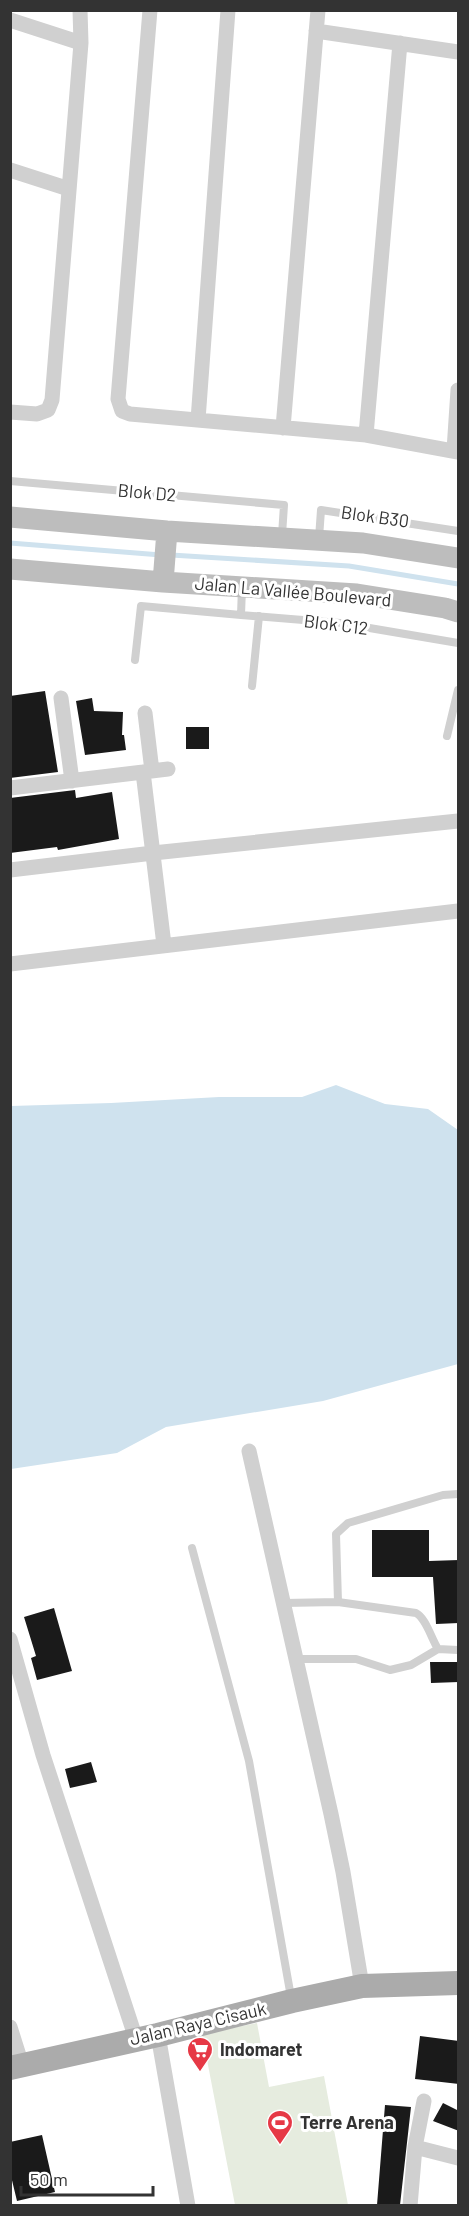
<svg xmlns="http://www.w3.org/2000/svg" width="469" height="2216" font-family="Barlow,sans-serif">
<rect width="100%" height="100%" fill="#fff"/>
<!-- green -->
<path fill="#e6ecdf" d="M257,2023L269,2087L324,2076L348,2205H235L202,2034Z"/>
<!-- water -->
<path fill="#cfe2ee" d="M336,1085L385,1104L428,1109L458,1130V1364L323,1401L166,1427L117,1453L11,1469V1106L111,1103L219,1097H302Z"/>
<g fill="none" stroke-linecap="round" stroke-linejoin="round">
<!-- stream -->
<path stroke="#cfe2ee" stroke-width="5" d="M10,543L161,555
M171,555L349,566L458,584"/>
</g>
<!-- building -->
<path fill="#1a1a1a" d="M45,691L58,772L10,778V696Z
M92,698L94,711L123,712L122,735H124L126,750L85,755L76,701Z
M186,727H209V749H186Z
M75,790L76,798L112,792L119,839L58,850L57,847L10,853V798Z
M372,1530H429V1561L459,1560V1623L436,1624L433,1577H372Z
M54,1608L72,1671L37,1680L31,1658L36,1656L24,1617Z
M430,1662H459V1682L431,1683Z
M91,1762L97,1782L70,1788L65,1769Z
M420,2036L459,2041V2084L415,2079Z
M443,2103L459,2111V2131L433,2121Z
M385,2105L411,2107L400,2205H377Z
M42,2135L55,2192L17,2201L10,2172V2142Z"/>
<g fill="none" stroke-linecap="round" stroke-linejoin="round">
<!-- lane -->
<path stroke="#d0d0d0" stroke-width="8" d="M10,481L284,505L282,535
M319,538L321,510L458,531
M242,587L241,615L340,623L458,643
M135,660L141,606L241,615
M252,686L259,616
M447,736L458,690
M192,1548L249,1761L291,1997
M338,1602L336,1534L348,1523L443,1495L458,1494
M284,1603L338,1602L416,1613C426,1618 431,1638 438,1649
M296,1659H356L390,1670L411,1665L438,1649L458,1650"/>
<!-- street -->
<path stroke="#d0d0d0" stroke-width="15" d="M150,10L118,399L122,411L130,414L366,435L458,452
M10,20L81,43
M316,31L458,52
M10,170L69,189
M10,412L37,414L48,410L52,400L81,43L80,10
M198,420L228,10
M283,428L318,10
M366,435L400,43
M454,450L458,390
M61,698L72,781
M145,713L152,771
M143,772L164,945
M10,788L168,769
M10,870L153,853L458,821
M10,964L458,911
M249,1451L331,1814L343,1872L362,1986
M10,1639L43,1755L136,2039
M10,2027L22,2065
M158,2035L188,2206
M415,2147L458,2158
M410,2206L415,2147L424,2101"/>
<!-- secondary -->
<path stroke="#bdbdbd" stroke-width="21" d="M10,517L167,531L363,543L458,558
M10,569L163,582L357,594L445,608L458,612
M163,582L167,531"/>
<!-- primary -->
<path stroke="#ababab" stroke-width="24" d="M10,2068L158,2035L292,2001L362,1986L458,1983"/>
</g>
<!-- icons -->
<defs>
<symbol id="supermarket-pin" viewBox="-11 -11 22 30"><path d="M0 17L-7.5 6A9.5 9.5 0 1 1 7.5 6Z" fill="#e63946" stroke="#fff"/><path d="M-6-5.5h2.5l.6 2H6L4.5 2H-2.5L-4.4-4H-6ZM-1.5 3.2a1.3 1.3 0 1 0 .1 0ZM3 3.2a1.3 1.3 0 1 0 .1 0Z" fill="#fff"/></symbol>
<symbol id="stadium-pin" viewBox="-11 -11 22 30"><path d="M0 17L-7.5 6A9.5 9.5 0 1 1 7.5 6Z" fill="#e63946" stroke="#fff"/><path d="M0-5a6.5 5 0 1 0 0 10a6.5 5 0 1 0 0-10ZM-3.5-1.8h7v3.6h-7Z" fill="#fff"/></symbol>
</defs>
<g fill-rule="evenodd">
<use href="#supermarket-pin" x="185" y="2035" width="30" height="40"/>
<use href="#stadium-pin" x="265" y="2108" width="30" height="40"/>
</g>
<g text-anchor="middle" stroke-width="6" stroke-linejoin="round" paint-order="stroke">
<!-- street labels -->
<g font-size="18" fill="#333" stroke="#fff">
<text transform="translate(147 493) rotate(5)" y="6">Blok D2</text>
<text transform="translate(375 517) rotate(8)" y="6">Blok B30</text>
<text transform="translate(293 592) rotate(5)" y="6">Jalan La Vallée Boulevard</text>
<text transform="translate(336 625) rotate(7)" y="6">Blok C12</text>
<text transform="translate(198 2024) rotate(-13)" y="6">Jalan Raya Cisauk</text>
</g>
<!-- poi labels -->
<g font-size="18" font-weight="bold" fill="#333" stroke="#fff" text-anchor="start">
<text x="220" y="2056">Indomaret</text>
<text x="300" y="2129">Terre Arena</text>
</g>
</g>
<!-- border -->
<rect width="469" height="2216" fill="none" stroke="#333333" stroke-width="24"/>
<!-- scale -->
<path d="M21 2186v9h132v-9" fill="none" stroke="#333333" stroke-width="3"/>
<text x="30" y="2186" font-size="18" fill="#333333" stroke="#ffffff" stroke-width="4.5" paint-order="stroke">50 m</text>
</svg>
